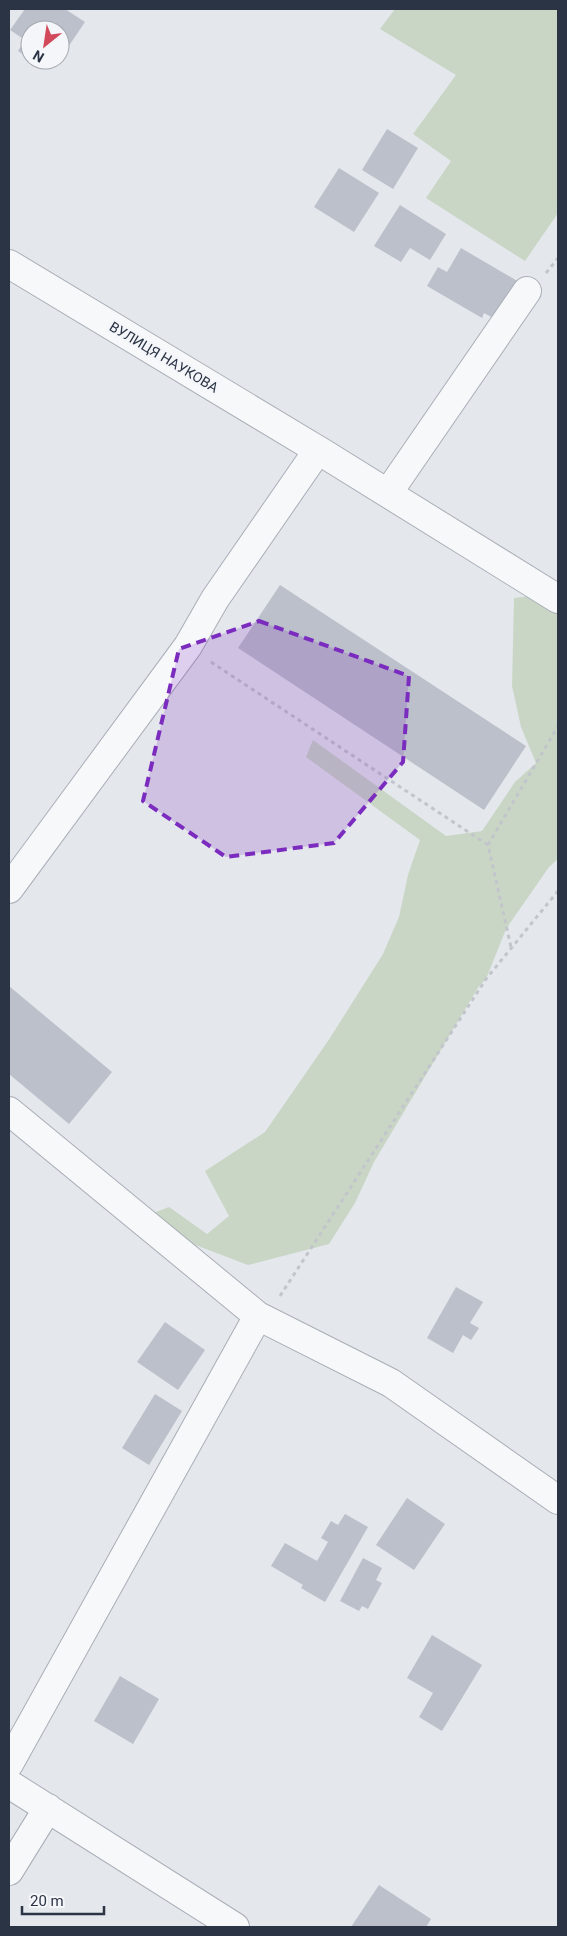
<svg xmlns="http://www.w3.org/2000/svg" width="567" height="1936" font-family="Roboto,sans-serif">
<rect width="100%" height="100%" fill="#e4e7ec"/>
<!-- green -->
<path fill="#c9d6c5" d="M395,9H558V213L525,261L426,198L451,161L413,134L456,75L380,29Z
M531,596L558,613V859L549,867L506,929L486,979L479,986L374,1162L355,1203L329,1244L248,1265L177,1238L151,1214L169,1207L207,1234L229,1216L205,1171L265,1132L330,1038L383,954L399,917L408,875L420,840L306,757L313,740L446,836L482,831L515,782L536,763L521,727L512,686L514,598Z"/>
<!-- building -->
<path fill="#bbc0ca" d="M25,9H65L85,22L60,59V30H30V59L18,51L25,40L10,30Z
M387,129L418,148L393,189L362,170Z
M339,168L379,193L354,232L314,207Z
M400,205L446,234L430,260L410,248L401,262L374,246Z
M461,248L519,282L497,320L484,313L482,318L427,286L438,267L447,272Z
M280,585L526,746L484,810L238,648Z
M9,986L112,1072L69,1124L9,1074Z
M456,1287L483,1302L470,1323L479,1328L471,1340L463,1335L453,1353L427,1338Z
M165,1322L205,1350L178,1390L137,1362Z
M155,1394L182,1411L149,1465L122,1448Z
M407,1498L445,1524L414,1570L376,1545Z
M345,1514L368,1527L325,1602L301,1588L303,1585L271,1566L285,1543L317,1561L328,1542L321,1538L331,1521L338,1525Z
M363,1558L382,1568L376,1580L382,1583L368,1609L362,1606L359,1611L340,1601Z
M432,1635L482,1665L442,1731L419,1717L433,1693L407,1678Z
M120,1676L159,1699L133,1744L94,1721Z
M379,1885L431,1919L426,1927H351Z"/>
<g fill="none" stroke-linecap="round" stroke-linejoin="round">
<defs>
<path id="minor" d="M9,264L318,450
M388,493L527,291
M9,889L188,646L215,599L318,450L558,599
M9,1111L258,1316L391,1383L558,1500
M9,1764L258,1316
M9,1784L235,1927
M9,1871L48,1808"/>
</defs>
<!-- minor casing -->
<use href="#minor" stroke="#a9aeb7" stroke-width="30"/>
<!-- path -->
<path stroke="#c2c5cb" stroke-width="3" stroke-dasharray="4 4" stroke-linecap="butt" d="M546,273L558,258
M211,662L488,845L511,947
M488,845L558,726
M280,1296L486,979L558,891"/>
<!-- minor -->
<use href="#minor" stroke="#f7f8fa" stroke-width="28"/>
</g>
<!-- marked area -->
<path fill="#7b2cbf" fill-opacity="0.2" stroke="#7b2cbf" stroke-width="4" stroke-dasharray="10 6" stroke-linejoin="round" d="M259,621L409,676L403,762L334,843L226,857L143,801L179,649Z"/>
<g text-anchor="middle" stroke-width="5" stroke-linejoin="round" paint-order="stroke">
<!-- street labels -->
<g font-size="14" fill="#2b3445" stroke="#f4f6f9">
<text transform="translate(164 357) rotate(31)" y="5">ВУЛИЦЯ НАУКОВА</text>
</g>
</g>
<!-- border -->
<rect width="567" height="1936" fill="none" stroke="#2b3445" stroke-width="20"/>
<!-- north arrow -->
<g transform="translate(45 45) rotate(210)"><circle r="24" fill="#f4f6f9" stroke="#a4a8b1"/>
<path d="M0-4L9 19L0 12L-9 19Z" fill="#d1495b"/>
<text y="-8" font-size="14" font-weight="bold" text-anchor="middle" fill="#2b3445">N</text>
</g>
<!-- scale -->
<path d="M22 1906v8h82v-8" fill="none" stroke="#2b3445" stroke-width="2.5"/>
<text x="30" y="1906" font-size="15" fill="#2b3445" stroke="#f4f6f9" stroke-width="4" paint-order="stroke">20 m</text>
</svg>
